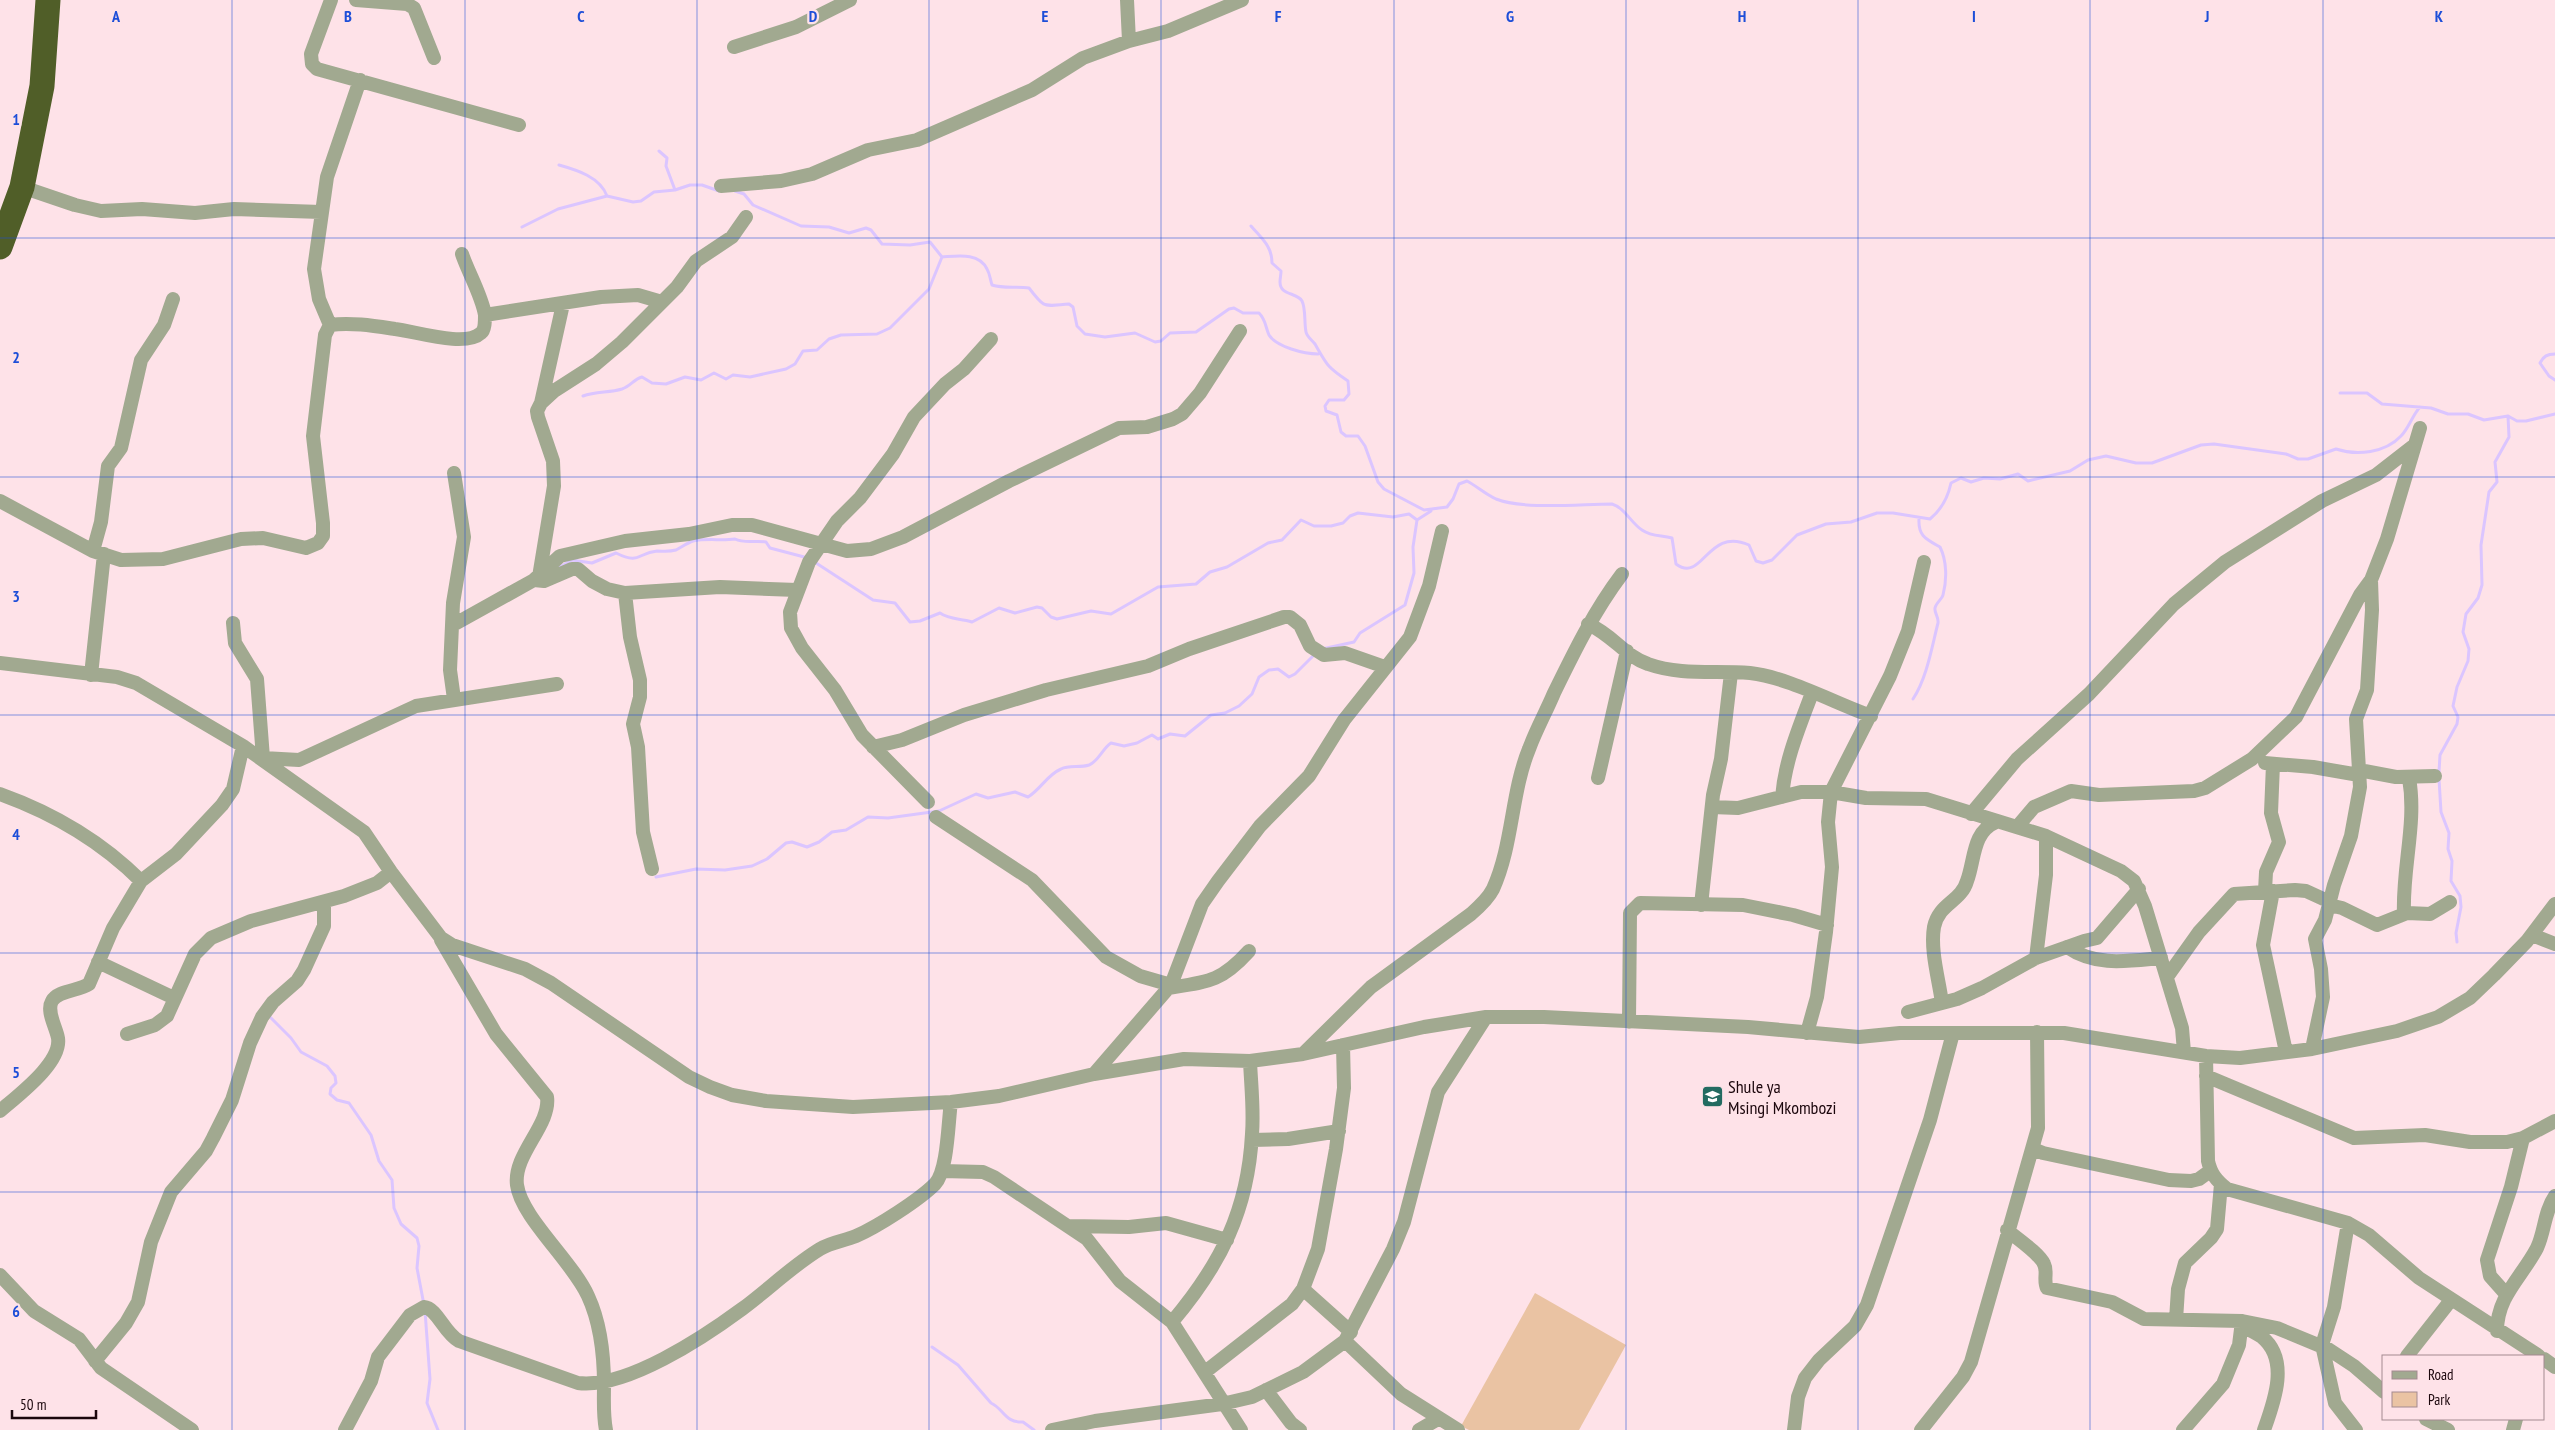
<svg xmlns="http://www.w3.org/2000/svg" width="2555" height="1430" font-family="'PT Sans Narrow',sans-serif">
<rect width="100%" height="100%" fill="#fee2e8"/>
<!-- green -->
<path fill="#eac3a3" d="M1535,1293L1626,1345L1579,1430H1469L1461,1426Z"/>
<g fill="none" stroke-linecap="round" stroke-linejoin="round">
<!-- stream -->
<path stroke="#dbc5ff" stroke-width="3" d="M659,151L667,158L666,166L675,190
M559,165C577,170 600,177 607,196
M735,191L744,194L753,205L801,226L829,227L849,233L866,228L871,230L882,244L910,245L930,242L942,257
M1251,226C1262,239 1272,246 1272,263L1281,271C1281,275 1280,278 1280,282C1280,296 1297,292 1302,301C1306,309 1304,322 1306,332C1307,337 1312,340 1315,344C1327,365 1327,367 1348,381L1349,394L1344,400H1329L1325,406L1326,411L1337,415L1341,432L1346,436H1358L1365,446L1378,482L1384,489L1424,510L1447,507L1453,499L1459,484L1467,481C1478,487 1485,494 1496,499C1524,510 1580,504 1612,504C1625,508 1631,523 1642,530C1652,537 1661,535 1672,538L1676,564C1703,584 1707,526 1749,545L1756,561L1763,563L1772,560L1797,535L1826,524L1851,522L1877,513H1893L1930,519C1941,510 1948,497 1951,483L1961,478L1971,482L1984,478L2000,479L2018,474L2028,481L2070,471L2088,460L2106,456L2136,463H2152L2201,445L2214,444L2286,454L2298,459H2308L2336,449C2357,456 2385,453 2401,436C2409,428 2412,416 2420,407
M522,227L558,209L607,196L633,202L641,201L654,192L675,190L690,185H702L719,191
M942,257C957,256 979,252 987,269C990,274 990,279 992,285C1004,289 1017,286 1029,288C1045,309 1043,306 1069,304L1073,307L1077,326L1085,334L1105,337L1135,333L1155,342L1161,341L1170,333L1196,332L1229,309L1234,308L1243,313H1259C1266,320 1265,326 1269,335C1276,347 1305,354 1318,354
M2555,354C2547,354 2544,356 2540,363L2549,376L2555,380
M2340,393H2367L2382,404L2431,408L2448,414H2468L2484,420L2508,416L2517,421H2526L2555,414
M583,396C596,391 609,393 622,389C631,386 634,379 642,377L652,383L666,384L685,377L701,380L714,373L726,379L733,375L750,377L786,369L795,364L803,351L817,350L829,339L841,335L877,334L890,328L929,289L942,257
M813,561L873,600L895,603L910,622L920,621L940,613C950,620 960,618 972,622L999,608L1015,613L1037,607L1042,608L1051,617L1057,619L1091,611L1111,614L1158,587L1196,584L1210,572L1227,567L1268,543L1282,540L1301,520L1314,526H1331L1343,523L1350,516L1358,513L1393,517L1409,514L1417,520
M558,568L572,560L592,563L616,553C640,565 637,553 657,551C664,551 668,552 676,550C682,547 687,543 693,541C708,538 721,541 735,539C745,544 755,540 766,542L770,548L808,558
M1322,649L1354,642L1360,633L1405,605L1414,573L1413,547L1417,520L1431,511
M1913,699C1927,678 1932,646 1938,623C1939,617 1934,613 1935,608C1936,603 1942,599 1943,595C1947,580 1947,561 1940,547C1926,539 1918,536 1919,519
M2439,772L2440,755L2457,724L2458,717L2453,706L2457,687L2468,661L2469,649L2463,632L2466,614L2478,598L2482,585L2481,545L2486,512L2489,492L2497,482L2495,462L2509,437L2508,416
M2439,779L2441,812L2449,833L2448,849L2452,861L2451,881L2460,896L2461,907L2456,933L2457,942
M656,877L696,869L725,870L752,866L767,859L786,843L792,842L807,847L819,842L832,832L846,830L868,817L888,818L939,811L976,794L988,798L1015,792L1028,797C1041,789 1047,775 1061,769C1069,765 1080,768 1089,765C1099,761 1102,749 1111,743L1124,746L1137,743L1152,735L1158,739L1170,734L1185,736L1211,715L1225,713L1239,706L1252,694L1259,677L1269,670L1278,669L1289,677L1295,674L1315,654
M269,1016L291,1038L301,1052L327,1066L335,1076L336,1083L331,1088L330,1094L337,1100L349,1103L371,1135L379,1161L392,1180L394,1208L401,1224L417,1238L419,1246L417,1268L424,1305
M425,1311L430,1379L427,1403L438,1430
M932,1347L958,1365L991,1403C1004,1409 1005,1423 1023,1422L1034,1430"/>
<!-- street -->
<path stroke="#a1a990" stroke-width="14" d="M331,0L311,54L312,64L317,69L519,125
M356,0L407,4L414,8L434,58
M1127,0L1129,41
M734,47L796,27L850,0
M721,186L781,181L812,174L868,150L917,140L1032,90L1083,58L1129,41L1168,31L1242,0
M22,187L75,205L101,211L142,209L195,213L234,209L321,212
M485,315L601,297L638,295L662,302
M330,325L319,299L314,269L327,177L360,80
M541,403L563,304
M0,501L93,551L121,560L163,559L241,539L263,538L306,548L318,543L323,536V523L313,436L325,335L330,325C351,322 375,326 395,329C415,331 465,348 481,333C485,330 485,320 485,315C482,296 468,272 462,254
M93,551L101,522L108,466L121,448L141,360L164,325L173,299
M539,577L554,486L553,461L538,417L537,411L541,403L554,391L596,364L622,342L677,287L696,261L732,237L746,217
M534,580L544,581L572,569H578L592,581L607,589L625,593L720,587L797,590
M625,593L630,637L640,680V697L633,724L638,747L643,832L652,869
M233,623L235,643L257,679L263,758L299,760L416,706L557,684
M1588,624C1613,635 1626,657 1648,664C1682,676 1715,670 1750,673C1787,677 1835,703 1871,716
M453,625L534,580L560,556L625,541L689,534L732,525H752L847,551L871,549L903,537L1009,481L1119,428L1147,427L1173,419L1182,414L1200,393L1240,331
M0,663L117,677L136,683L243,746L364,832L391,872L441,938L452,945L525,969L551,983L689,1077L710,1087L732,1095L766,1101L853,1107L951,1102L999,1096L1094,1074L1184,1059L1250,1061L1303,1054L1424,1027L1486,1017H1544L1748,1027L1859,1037L1900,1033H2064L2206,1056L2240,1058L2312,1049L2397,1031L2438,1017L2470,998L2494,975L2527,941L2555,904
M91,675L104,554
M454,699L450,670L453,603L464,537L454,473
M873,747L902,740L964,715L1046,690L1148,666L1189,649L1284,617H1290L1300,625L1310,646L1324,655L1345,653L1385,667
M2265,763L2313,767L2359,775
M2359,770L2396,777L2435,776
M1598,778L1627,651
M0,794C53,813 101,841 141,881
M1782,797C1785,760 1799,728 1812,693
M928,802L862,735L835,690L802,648L791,628L790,612L809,562L837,521L860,498L893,454L914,417L945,384L964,369L991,339
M1712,807L1738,808L1801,792H1831L1866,798L1926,799L2046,836L2121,871L2134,881L2145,906L2182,1028L2184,1052
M1971,814L2017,759L2089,694L2174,604L2225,562L2322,501L2376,475L2412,447
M936,817L1032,880L1106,957L1140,976L1171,985
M2017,827L2034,807L2071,791L2099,795L2194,791L2205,788L2252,759L2296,717L2360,595L2371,580
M2265,891L2266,872L2279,842L2271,813L2273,764
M2273,891L2263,945L2286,1052
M1701,905L1713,795L1721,759L1731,673
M2329,905L2342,908L2377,925L2407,913L2430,914L2450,902
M2404,914C2402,868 2417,823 2409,778
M2532,935L2555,944
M441,940L496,1034L547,1097C551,1125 513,1154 517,1185C521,1217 573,1262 588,1296C601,1324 604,1354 604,1385C604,1400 603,1415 606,1430
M2067,947C2096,967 2128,961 2161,958
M2036,958L2046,875V836
M98,962L174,998
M2167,977L2199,932L2234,894L2295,890L2306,891L2330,902
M1168,988C1208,982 1221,982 1249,951
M1942,1003C1939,980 1930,950 1934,927C1939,903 1961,902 1967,881C1975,860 1972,832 1996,822
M1908,1012L1957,999L1982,988L2036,958L2084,941L2097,938L2139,889
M1629,1022L1630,913L1640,903L1743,905L1793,915L1827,925
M1807,1033L1817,997L1826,932L1832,867L1828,822L1831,792L1890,676L1908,631L1924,562
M127,1034L155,1025L167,1016L195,954L211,938L251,921L344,896L377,883L391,872
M2312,1049L2323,997L2321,969L2315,939L2325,920L2334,885L2351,836L2360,787L2356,719L2367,690L2372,610L2371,580L2387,539L2420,428
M1303,1054L1371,987L1471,914C1479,907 1488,899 1493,889C1513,845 1511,793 1529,749C1536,730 1546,712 1554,693C1574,652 1594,611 1622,574
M2206,1056L2208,1161C2211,1174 2216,1180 2227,1189L2348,1223L2369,1235L2419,1278L2539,1356
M1094,1074L1171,985L1202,904L1218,881L1260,826L1309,776L1344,720L1410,637L1429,586L1442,531
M2206,1076L2354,1138L2425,1135L2470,1142H2507L2523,1138L2555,1121
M0,1111C17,1096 62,1063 58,1038C56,1027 46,1011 52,1001C58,990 79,991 89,984L113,928L141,881L176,854L222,805L233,789L243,746
M1252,1140L1288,1139L1339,1131
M2033,1149L2043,1153L2169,1180L2191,1181L2199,1179L2210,1171
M942,1171L983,1172L994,1177L1087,1239L1120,1281L1172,1322L1241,1430
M2348,1223L2334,1307L2322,1345L2335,1403L2356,1430
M1069,1226L1129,1227L1166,1223L1227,1240
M2007,1230C2016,1238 2039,1253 2044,1264C2048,1272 2043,1280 2047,1288L2112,1302L2144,1319L2242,1321L2277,1328L2323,1347
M0,1275L34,1311L79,1339L101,1368L192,1430
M1303,1289L1351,1332
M2506,1294L2490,1276L2487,1260L2511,1187L2523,1138
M2176,1320L2178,1289L2185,1263L2211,1238L2217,1229L2221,1184
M1172,1322C1221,1264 1248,1210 1252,1134C1254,1110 1251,1085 1250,1061
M2241,1326C2248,1329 2256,1333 2262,1337C2290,1360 2274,1402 2264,1430
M2497,1331C2497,1296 2522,1277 2537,1248C2545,1231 2544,1212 2555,1196
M1345,1341L1401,1394L1458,1430
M2322,1345L2354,1366L2384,1392
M2407,1356L2451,1300
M2544,1359L2555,1367
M95,1361L126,1323L138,1302L151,1242L171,1192L206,1151L213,1138L232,1100L250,1043L262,1017L273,1002L297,981L304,970L324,926V902
M1205,1372L1292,1304L1303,1289L1318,1249L1336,1149L1344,1088L1343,1045
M1266,1390L1291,1423L1300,1430
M2426,1419L2448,1430
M345,1430L371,1381L378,1357L410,1315L424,1307C437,1308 444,1333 459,1341L578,1383C626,1389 704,1337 742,1309C768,1290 792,1266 820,1249C831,1242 844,1241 856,1236C877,1227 919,1200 935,1184C948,1170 948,1122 951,1102
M1052,1430L1095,1421L1222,1404L1252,1397L1303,1372L1345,1341L1393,1249L1404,1222L1438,1092L1486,1017
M1419,1430L1438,1419
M1794,1430L1798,1397L1805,1378L1819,1360L1855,1326L1867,1305L1930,1120L1953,1033
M1921,1430L1963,1377L1971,1362L2038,1128L2037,1032
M2183,1430L2223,1384L2239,1345L2242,1321
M2513,1430L2516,1419"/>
<!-- highway -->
<path stroke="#505e28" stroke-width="25" d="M0,247L22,187L42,86L48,0"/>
</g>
<!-- grid -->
<path fill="none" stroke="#1d4ed8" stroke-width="1" stroke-opacity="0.55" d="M232,0V1430M465,0V1430M697,0V1430M929,0V1430M1161,0V1430M1394,0V1430M1626,0V1430M1858,0V1430M2090,0V1430M2323,0V1430M0,238H2555M0,477H2555M0,715H2555M0,953H2555M0,1192H2555"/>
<!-- icons -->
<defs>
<symbol id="school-square" viewBox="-11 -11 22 22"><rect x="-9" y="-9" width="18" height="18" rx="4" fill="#236b61" stroke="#fee2e8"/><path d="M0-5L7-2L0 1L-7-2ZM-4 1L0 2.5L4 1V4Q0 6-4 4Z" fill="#fff"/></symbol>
</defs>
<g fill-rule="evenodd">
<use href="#school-square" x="1700" y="1084" width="25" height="25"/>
</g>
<g text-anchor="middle" stroke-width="4.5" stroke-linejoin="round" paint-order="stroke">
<!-- poi labels -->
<g font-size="18" fill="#1b060c" stroke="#fee2e8" text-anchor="start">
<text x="1728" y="1093">Shule ya<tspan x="1728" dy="21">Msingi Mkombozi</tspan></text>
</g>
</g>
<g font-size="16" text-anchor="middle" font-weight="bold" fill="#1d4ed8" stroke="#fee2e8" stroke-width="4.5" stroke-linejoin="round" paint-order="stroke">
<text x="116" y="22">A</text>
<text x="348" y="22">B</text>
<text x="581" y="22">C</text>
<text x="813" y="22">D</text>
<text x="1045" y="22">E</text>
<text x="1278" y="22">F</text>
<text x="1510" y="22">G</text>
<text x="1742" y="22">H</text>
<text x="1974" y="22">I</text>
<text x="2207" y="22">J</text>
<text x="2439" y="22">K</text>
<text x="16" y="125">1</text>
<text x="16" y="363">2</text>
<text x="16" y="602">3</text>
<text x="16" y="840">4</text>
<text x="16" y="1078">5</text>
<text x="16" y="1317">6</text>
</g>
<!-- legend -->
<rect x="2382" y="1355" width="162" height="65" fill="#fee2e8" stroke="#a38a90"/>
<rect x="2392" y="1371" width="25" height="8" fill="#a1a990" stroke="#a38a90"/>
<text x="2428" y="1380" font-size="15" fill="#1b060c">Road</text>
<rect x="2392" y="1392" width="25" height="15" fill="#eac3a3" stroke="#a38a90"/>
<text x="2428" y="1405" font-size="15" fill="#1b060c">Park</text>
<!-- scale -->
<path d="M12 1410v8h84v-8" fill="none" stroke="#1b060c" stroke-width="2.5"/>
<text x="20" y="1410" font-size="15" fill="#1b060c" stroke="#fee2e8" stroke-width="4" paint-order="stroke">50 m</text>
</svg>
